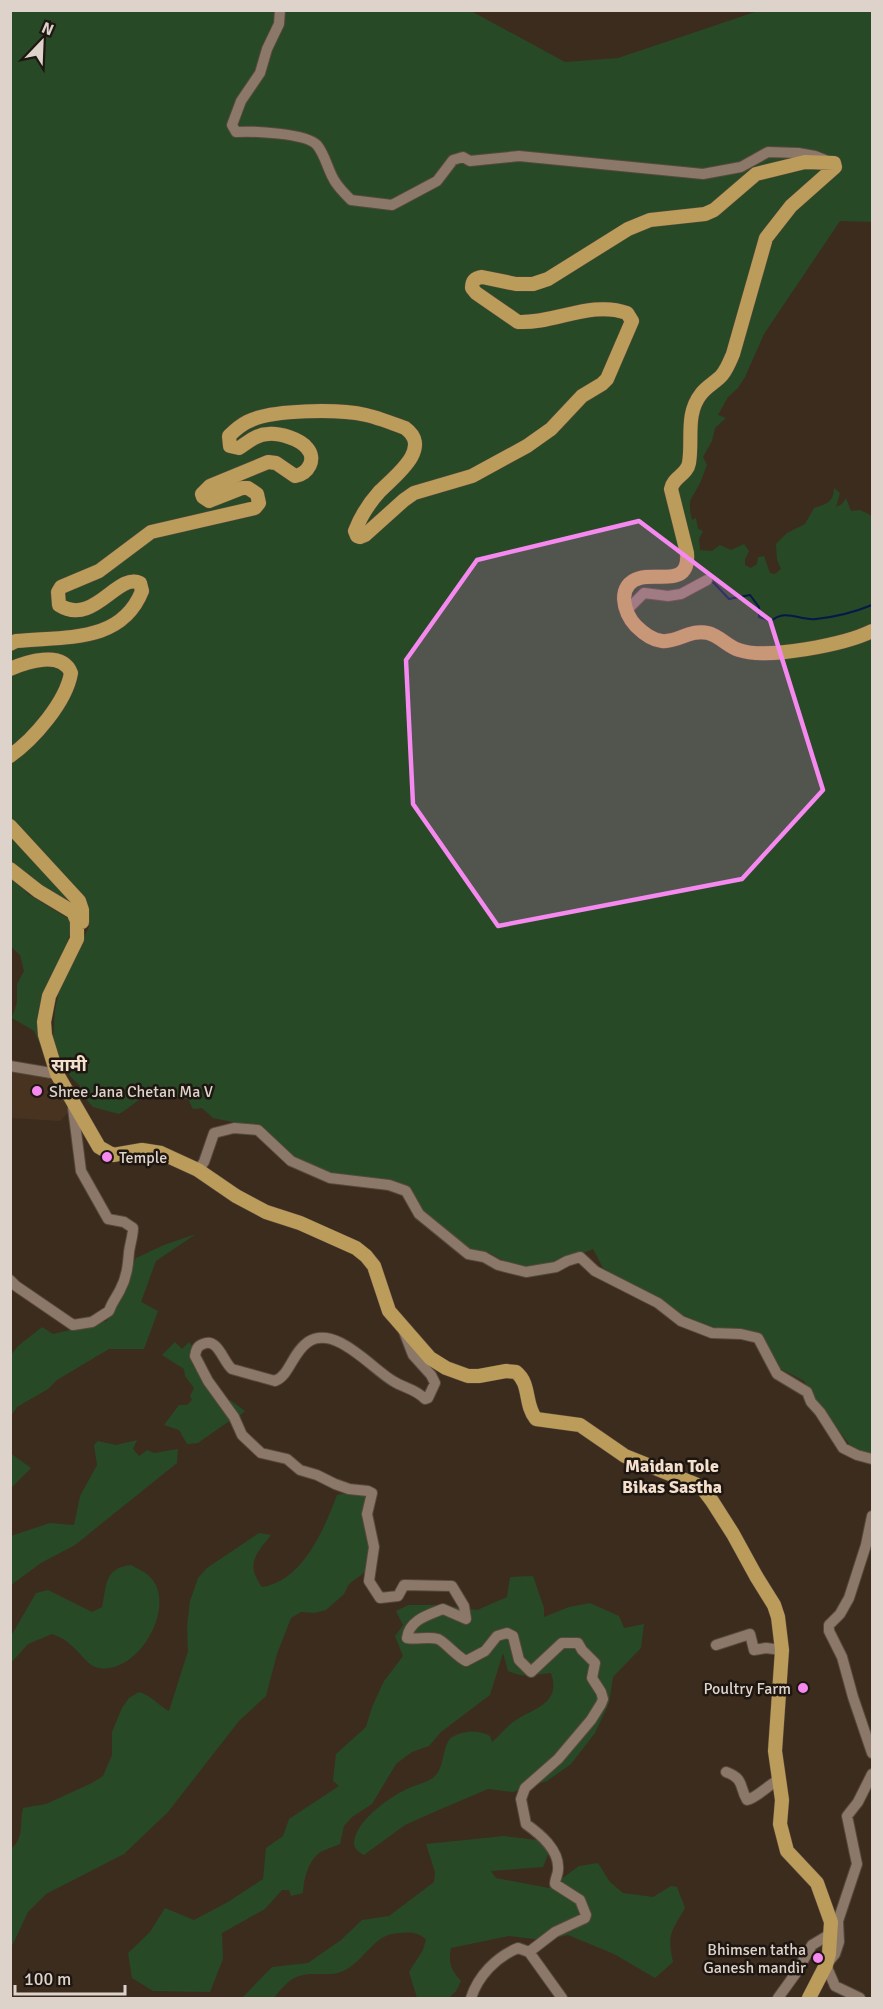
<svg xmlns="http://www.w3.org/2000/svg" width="883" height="2009" font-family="Signika,'Noto Sans Devanagari',sans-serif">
<rect width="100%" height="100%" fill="#3c2c1e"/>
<!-- built -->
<path fill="#483320" d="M11,1066L48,1068L72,1108L60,1121L11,1118Z"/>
<!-- green -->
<path fill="#284926" d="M10,11H471L565,62L618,58L758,11H872V222L840,221L764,334L745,377L738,388L728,397L718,415L726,418L715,428L712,441L703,457L707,465C704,471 703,477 700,483C691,501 687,498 692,520L696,518L698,529L703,531L699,539L700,550L712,551L720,545L731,550L744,544L749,551L745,559V565L751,568L757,564L758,557L764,556L770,573L775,574L781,569L777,560L776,544L787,533L805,524L814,508C825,505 834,502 834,488L840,493L836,507L842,504L846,498L851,511L860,510L872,516V1458L854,1450L822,1409L804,1381L777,1367L760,1336L714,1329L682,1316L651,1295L603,1268L593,1249L553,1266L518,1269L488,1252L470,1251L424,1215L406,1186L329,1173L290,1156L262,1128L213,1118L202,1108L193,1109L188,1099C177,1099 165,1091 154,1093C142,1095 130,1108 119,1114L93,1107L83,1096L80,1086L70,1076L56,1050L53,1039L55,1010L61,981L89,927L83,917L29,880L11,861Z
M10,875L28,894L69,919L73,924L64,952L55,971L46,1050L40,1044L34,1031L12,1018L17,1002V984L24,971L20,955L11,947Z
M196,1234L156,1261L141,1302L158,1311L144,1349H109L57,1380L48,1389L17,1407L11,1416V1355L18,1346L42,1327L53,1334L107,1321L136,1258L164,1245Z
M175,1342L182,1349L189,1342L192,1346L189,1355L192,1364L215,1399L230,1400L245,1411L234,1421L228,1422L198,1443L187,1444L179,1430L164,1425L179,1405H187L192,1400L190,1396L194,1388L185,1376L184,1369L162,1355Z
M137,1440L133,1449L139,1456L147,1450L154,1453L178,1449L177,1463L75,1545L41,1563L11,1585V1536L50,1523L74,1525L80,1496L97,1465L94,1445L98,1441L116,1445Z
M10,1453L31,1468L11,1488H10Z
M352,1492L368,1497L372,1546L368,1570L349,1584L344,1594L326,1610L314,1613L301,1612L291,1618L277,1654L266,1696L239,1721L168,1812L124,1854L46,1894L28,1912L11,1948V1849C25,1837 19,1824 23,1808L46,1804L92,1783L103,1776L112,1755V1732L122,1708L129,1698L139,1692C152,1696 158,1705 169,1711L188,1651L187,1626L190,1601L198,1578L207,1568L259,1533L271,1535C256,1554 245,1564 262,1587C303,1581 324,1529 337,1495Z
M131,1565C138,1569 146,1572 151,1578C177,1607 138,1674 100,1668C88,1667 81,1653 72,1646C66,1640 60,1637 52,1634L28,1644L11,1663V1636L36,1593L48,1590L92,1612L102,1607C107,1585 104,1568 131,1565Z
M533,1576L544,1608V1617L569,1607L590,1603L619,1616L624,1628L644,1624L641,1648L613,1677L609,1703L595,1733L571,1764L547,1781L513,1792L488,1789L434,1812L405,1825L364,1855C356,1851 352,1846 355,1837C361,1818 387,1799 405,1790C414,1785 427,1783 434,1777C446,1767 441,1742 454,1736C466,1730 479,1730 490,1736L492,1742C499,1736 505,1728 513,1722C532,1708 562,1705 551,1673C535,1675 522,1678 508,1671L503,1653L490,1695L441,1732L429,1746L412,1752L396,1764L372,1804L352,1817L344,1826L340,1844C334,1847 324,1849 318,1854C308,1862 303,1881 303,1893L291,1896L289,1890H282L265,1909L222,1933L223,1959L210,1992L153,1991L132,1978L128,1953L150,1932L165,1908L194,1920L228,1902L263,1879L266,1848L283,1836L289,1819L339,1786L333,1781L336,1754L366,1727L372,1707L384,1681L403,1656L395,1636L403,1625L396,1611L408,1605H440L477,1610L507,1597L510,1577Z
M504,1836L553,1842L543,1867L491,1871L496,1878L549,1888L579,1866L598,1863L610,1882L623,1893L653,1897L671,1886L677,1887L685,1908C671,1933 667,1933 673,1962L655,1978L614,1954L568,1935L543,1940L509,1936L451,1948C448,1963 451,1970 461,1981L456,1991L449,1998H417L409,1972L423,1950L426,1939C416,1932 411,1932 399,1933C372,1934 366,1961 343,1971C336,1975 328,1974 320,1974C295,1973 289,1979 274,1998H242L272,1967L308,1963L341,1940L362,1920L389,1916L434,1882L435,1872L426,1844Z"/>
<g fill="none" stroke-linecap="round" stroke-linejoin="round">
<!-- stream -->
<path stroke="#06194a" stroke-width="2" d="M710,581L714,583L729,599L750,595L759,607V617L771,621C786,608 799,621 816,619C835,617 855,612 872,605"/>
<defs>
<path id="minor" d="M280,10L279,24L267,49L260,73L241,101L232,125L236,132C252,131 306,133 317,145C326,156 328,172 336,183C340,189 346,195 351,200L392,205L437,181L453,160L463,157L470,161L519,156L703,174L741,167L768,152L798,153L815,156L825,160
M626,611L644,593L668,596L681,594L707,580
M10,1066L57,1074
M198,1170L204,1162L214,1133L234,1128L258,1130L291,1161L330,1178L389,1185L406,1191L419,1214L468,1254L484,1257L498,1265L526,1272L556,1267L567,1261L580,1257L595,1271L658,1303L681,1321L712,1333L741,1334L758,1338L777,1374L807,1392L811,1402L820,1412L843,1448L857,1455L872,1459
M10,1280L16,1286L73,1325L92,1322L109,1311C112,1302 116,1298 120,1290C127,1277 128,1265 129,1252C130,1244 133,1236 133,1228L124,1222L108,1219L81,1171L73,1108
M403,1329L413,1355L431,1375L435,1383L428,1398L425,1399C416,1389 404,1388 393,1381C371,1368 335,1324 308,1342C292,1353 290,1375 275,1381L232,1369C223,1362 218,1337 203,1344C197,1346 196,1350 195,1356L208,1381L234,1417L242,1435L261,1453L287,1459L300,1470L317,1475L335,1484L349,1489L368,1491L372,1493L367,1514L374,1547L369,1581L380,1598L398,1596L404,1585L452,1586L464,1606L466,1619L443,1609C428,1615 409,1620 407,1638C417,1640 428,1636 438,1639C444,1641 456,1656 466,1661L485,1651L497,1636L507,1633L513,1636L519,1660L531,1672L562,1643H578L582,1650L595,1663L592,1678L601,1692L603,1699L601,1704L591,1720L558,1759L525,1788L521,1799L526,1824C540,1834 560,1850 558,1870C558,1875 555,1878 555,1884L580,1900L586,1915L585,1918L555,1932L529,1952
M872,1516L866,1545L849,1598L840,1614L829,1625V1631L842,1657L853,1697L872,1753
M716,1645L750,1634L754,1650L766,1648L782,1650
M726,1772C745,1779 739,1787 747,1800C758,1797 768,1785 780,1779
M471,1998C478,1976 496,1957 518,1948L529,1952L562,1998
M778,1998L796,1973L812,1945L832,1933
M860,1998L835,1986L826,1965L835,1954L839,1942L838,1921L857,1864L847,1816L858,1802L872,1774"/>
<path id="major" d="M10,644L16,641C64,636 121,644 142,591L140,583C117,572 94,627 59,605L58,592L61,587L99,571L151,532L255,508L259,503L257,494L248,488H242L209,501L203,497L202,494L210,486L268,462L276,463L295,476C308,474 317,459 307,448C300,439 280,433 268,434C257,434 248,442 239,448L230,446L229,436C234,431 241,425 247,422C271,409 339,409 366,415C379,418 392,423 405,428C433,448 395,476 380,491C370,502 360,518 355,531L357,536L360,537L365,535L404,500L414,493L472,476L527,446L551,429L582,396L602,384L607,379L632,321L627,313C591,300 554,324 518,322L476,293L472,288C472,281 475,278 482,277L516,284H533L548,279L628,229L650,220L705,214L714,210L756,174L805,162L834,163L835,167L791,206L766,238L733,354C730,361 727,369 722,375C716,382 707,386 701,394C685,414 693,440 689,463C687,475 673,477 671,489L687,553C690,587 659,573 640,578C616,584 623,613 636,626C669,659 681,627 708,633C720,636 728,647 739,650C767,660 846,644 872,631
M10,669C26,662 62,650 71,673C66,702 34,739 10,756
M10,826L79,901L82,910V922
M10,869L38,891L73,912L77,921V939L49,996L44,1022L45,1035L57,1074L99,1147L113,1155L142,1150L161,1153L198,1170L236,1196L266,1212L300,1223L356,1248L366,1256L374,1266L389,1311L430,1358L446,1368L468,1376H479L506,1371L516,1372C531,1384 524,1404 536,1419L580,1425L625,1456L695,1484L703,1489L712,1501L733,1534L756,1576L774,1605L778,1617L782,1650L775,1751L782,1800L780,1824L787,1851L817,1883L831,1922L829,1954L826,1965L809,1998"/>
</defs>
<!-- minor casing -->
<use href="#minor" stroke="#57493e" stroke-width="12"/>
<!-- major casing -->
<use href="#major" stroke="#57493e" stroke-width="15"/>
<!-- minor -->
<use href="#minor" stroke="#8b7868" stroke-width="10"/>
<!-- major -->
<use href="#major" stroke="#bc9c5a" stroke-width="14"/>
</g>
<!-- marked area -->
<path fill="#f589ef" fill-opacity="0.2" stroke="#f589ef" stroke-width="4.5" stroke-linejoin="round" d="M639,521L770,620L823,790L742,879L498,926L413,804L406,660L477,560Z"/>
<!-- markers -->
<g fill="#f589ef" stroke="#1e1610" stroke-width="2">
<circle cx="37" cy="1091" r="6"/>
<circle cx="107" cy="1157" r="6"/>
<circle cx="803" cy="1688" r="6"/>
<circle cx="818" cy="1958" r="6"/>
</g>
<g text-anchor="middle" stroke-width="5" stroke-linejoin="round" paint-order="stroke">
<!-- poi labels -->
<g font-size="16" fill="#ded3cb" stroke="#1e1610" text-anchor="start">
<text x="49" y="1097">Shree Jana Chetan Ma V</text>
<text x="119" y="1163">Temple</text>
<text x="791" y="1694" text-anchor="end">Poultry Farm</text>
<text x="806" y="1955" text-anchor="end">Bhimsen tatha<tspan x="806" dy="18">Ganesh mandir</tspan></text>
</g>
<!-- neighbourhood labels -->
<g font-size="18" font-weight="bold" fill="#f5e0ce" stroke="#1e1610">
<text x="69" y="1071">सामी</text>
<text x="672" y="1472">Maidan Tole<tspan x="672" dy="21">Bikas Sastha</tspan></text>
</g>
</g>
<!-- border -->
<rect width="883" height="2009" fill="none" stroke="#ded3cb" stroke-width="24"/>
<!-- north arrow -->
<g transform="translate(42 42) rotate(23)" stroke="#1e1610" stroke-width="4.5" paint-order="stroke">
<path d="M0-4.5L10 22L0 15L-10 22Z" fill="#ded3cb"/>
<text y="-9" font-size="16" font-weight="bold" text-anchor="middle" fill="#ded3cb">N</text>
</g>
<!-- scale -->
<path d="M15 1985v9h110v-9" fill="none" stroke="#ded3cb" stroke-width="3"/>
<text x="24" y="1985" font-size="18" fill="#ded3cb" stroke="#1e1610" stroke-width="4.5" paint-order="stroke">100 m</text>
</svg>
